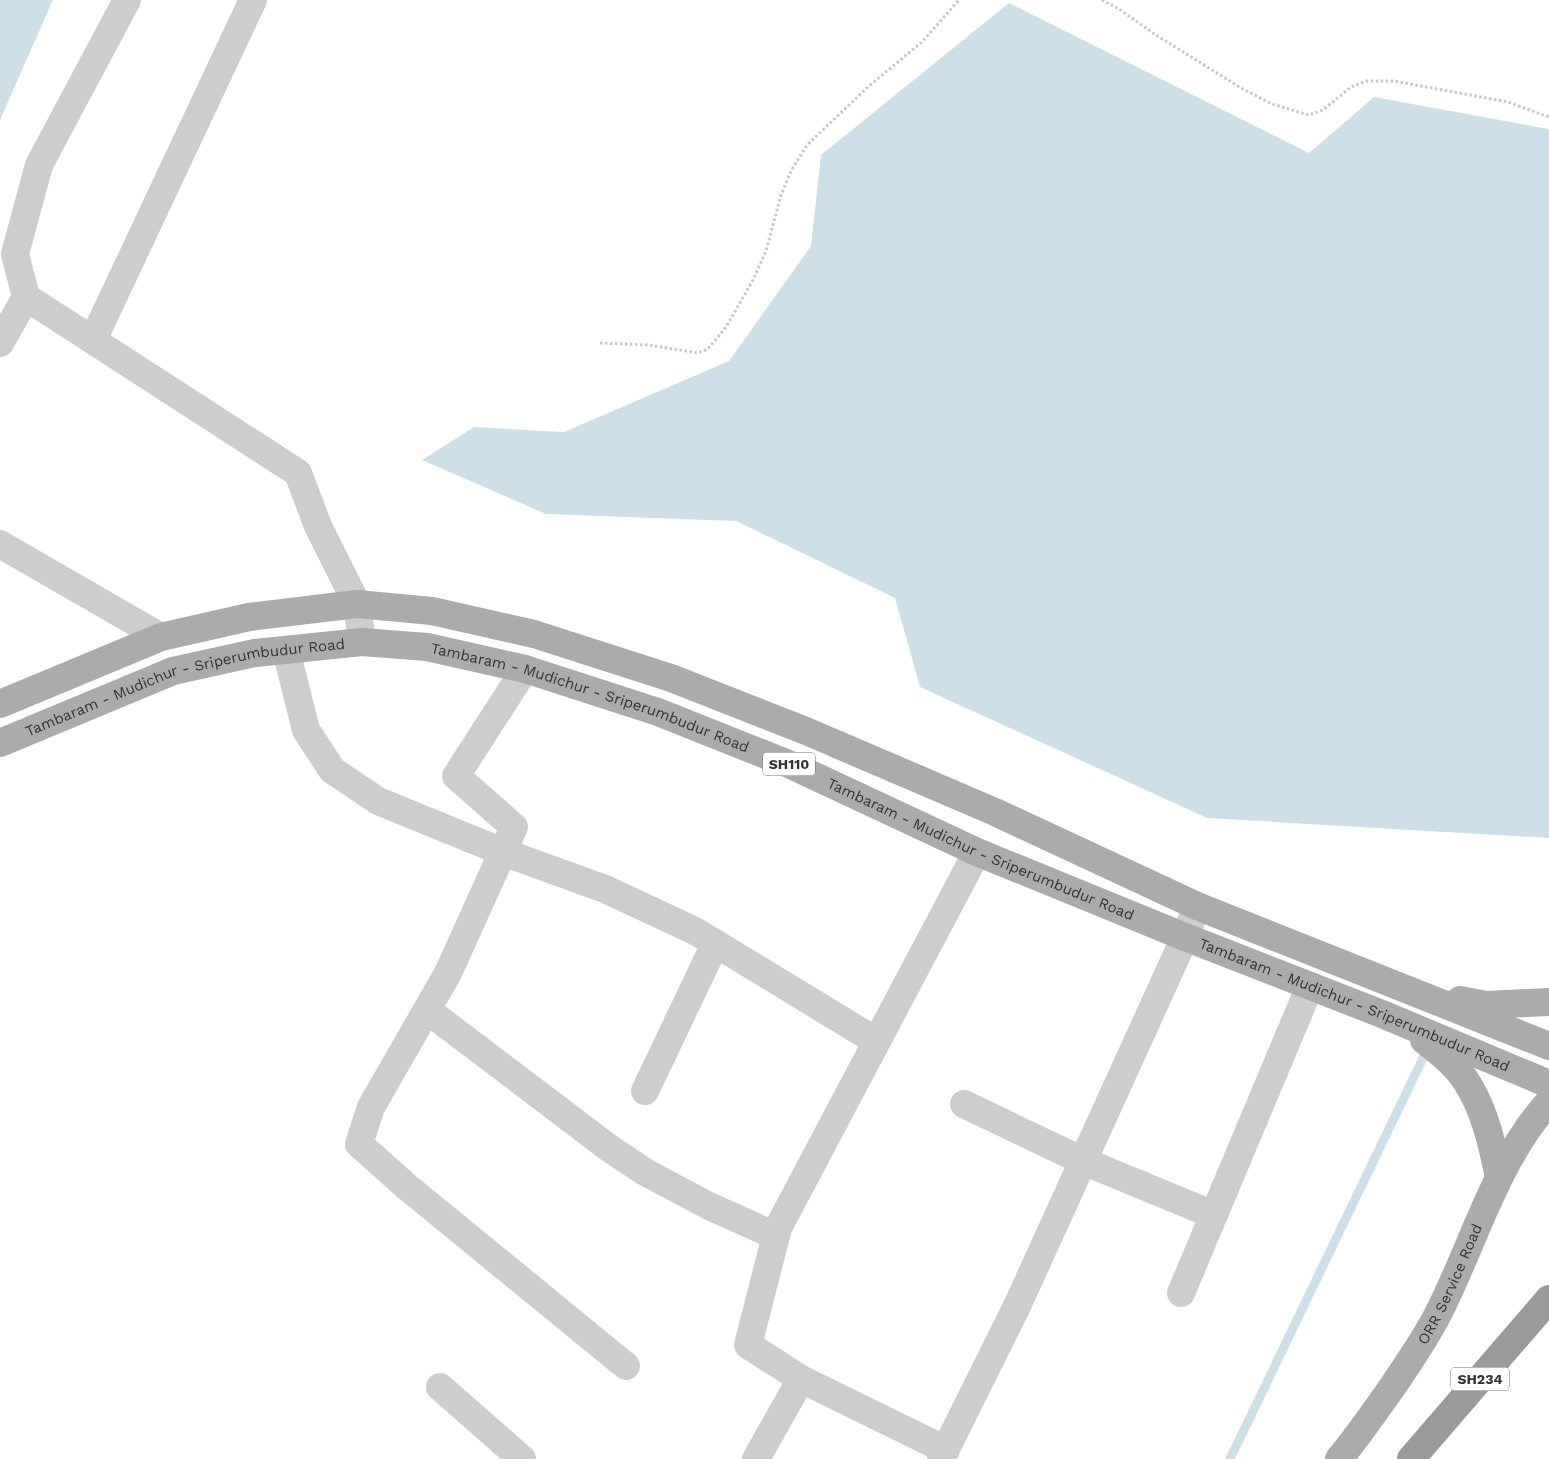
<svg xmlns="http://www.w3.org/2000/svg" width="1549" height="1459" font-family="'Work Sans',sans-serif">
<rect width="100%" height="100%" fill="#fff"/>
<!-- water -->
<path fill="#cfdfe8" d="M0,0H53L0,120Z
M1009,3L1309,153L1374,97L1549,129V838L1207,818L920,687L895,598L736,521L546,514L422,460L474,427L564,432L729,361L811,246L821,155Z"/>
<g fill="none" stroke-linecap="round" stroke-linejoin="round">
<!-- stream -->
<path stroke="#cfdfe8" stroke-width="9" d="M1230,1459L1424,1056"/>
<!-- path -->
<path stroke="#c7c7c7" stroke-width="3" stroke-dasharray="2.5 2.5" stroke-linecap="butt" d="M1102,0L1119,9L1156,35L1241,88L1272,104L1309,115L1323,110L1351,87L1366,81H1394L1508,102L1549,117
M600,343L649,345L698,353L708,349L726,327L753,280L766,251L781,195L791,171L807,145L869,86L922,42L959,0"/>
<!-- street -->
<path stroke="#cdcdcd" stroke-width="28" d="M127,0L39,165L15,254L26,297L298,473L318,526L357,604L362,642
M93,340L253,0
M0,343L26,297
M0,544L161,637
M286,650L306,730L332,770L378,801L503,852L605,889L695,931L876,1041
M525,669L456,776L514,827L448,973L371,1107L359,1144L406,1186L626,1366
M427,1010L609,1148L645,1172L709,1206L776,1236
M645,1091L715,944
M964,1104L1083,1161L1214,1215
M1181,1293L1310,986
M801,1379L946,1450
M440,1387L522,1459
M756,1459L801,1379L748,1345L778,1228L977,852
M941,1459L1017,1306L1185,937L1197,906"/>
<!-- primary -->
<g stroke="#ababab" stroke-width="28">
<path d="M0,704L161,637L249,617L357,604L432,611L534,634L671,678L806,731L995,812L1197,906L1549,1046"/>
<path id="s1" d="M0,743L173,671L255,653L362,642L427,647L525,669L658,712L791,765L977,852L1185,937L1382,1014L1549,1084"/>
<path d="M1460,1000L1486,1005L1549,1002"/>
<path d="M1424,1040C1439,1052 1456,1065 1466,1081C1485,1110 1492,1144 1499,1177"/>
<path id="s2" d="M1339,1459C1358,1436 1376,1410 1393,1386C1409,1362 1426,1338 1439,1312C1474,1243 1496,1160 1549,1102"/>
</g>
<!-- highway -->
<path stroke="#9a9a9a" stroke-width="28" d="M1411,1459L1549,1299"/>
</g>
<g text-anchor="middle" stroke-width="5" stroke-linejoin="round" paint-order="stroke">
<!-- shield labels -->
<g fill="#fff" stroke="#707070" stroke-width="1">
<rect x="763" y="752.5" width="52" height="23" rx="4"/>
<rect x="1451" y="1367.5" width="58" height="23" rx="4"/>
</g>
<g font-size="14" font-weight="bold" fill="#333">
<text x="789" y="769">SH110</text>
<text x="1480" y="1384">SH234</text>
</g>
<!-- street labels -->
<g font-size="15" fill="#333" stroke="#fff">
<text dy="5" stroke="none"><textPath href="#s1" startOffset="195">Tambaram - Mudichur - Sriperumbudur Road</textPath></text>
<text dy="5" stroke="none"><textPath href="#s1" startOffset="615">Tambaram - Mudichur - Sriperumbudur Road</textPath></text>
<text dy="5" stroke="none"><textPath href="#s1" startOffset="1035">Tambaram - Mudichur - Sriperumbudur Road</textPath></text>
<text dy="5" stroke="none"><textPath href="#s1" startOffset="1440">Tambaram - Mudichur - Sriperumbudur Road</textPath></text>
<text dy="5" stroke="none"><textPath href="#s2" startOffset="208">ORR Service Road</textPath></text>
</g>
</g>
</svg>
